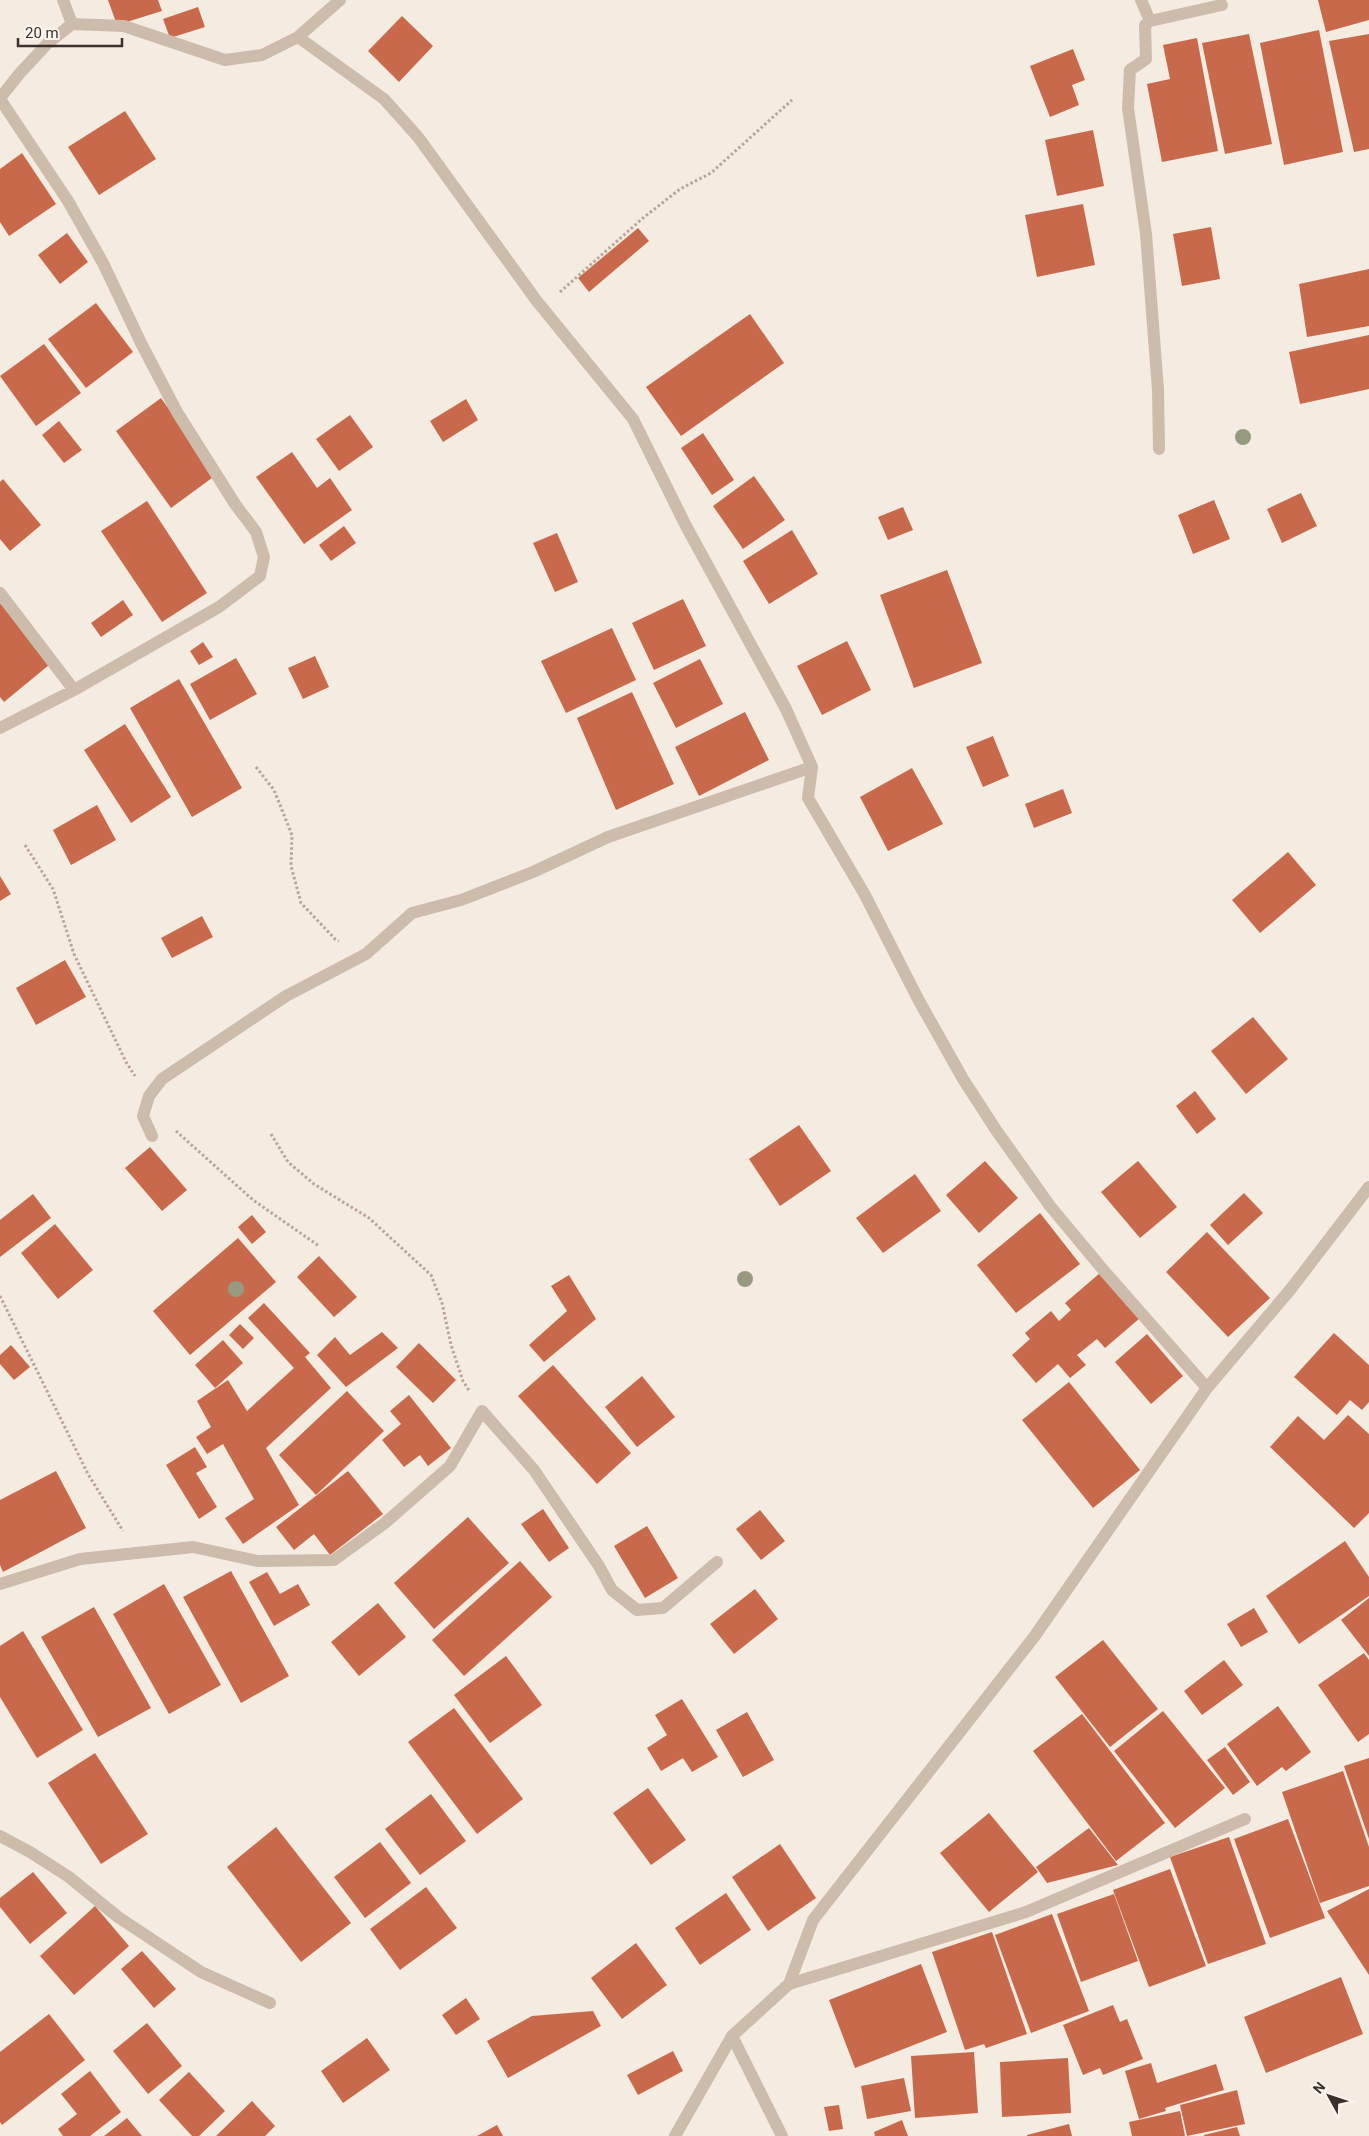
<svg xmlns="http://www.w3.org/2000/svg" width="1369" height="2136" font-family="Roboto,sans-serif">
<rect width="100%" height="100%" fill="#f4ebe1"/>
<!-- building -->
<path fill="#c8694b" d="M108,0H158L162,11L117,25Z
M1318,0H1369V20L1326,32Z
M198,7L205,27L170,38L163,19Z
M402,16L433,46L399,82L368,51Z
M1319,30L1343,152L1284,165L1260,43Z
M1249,34L1272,144L1225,154L1202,43Z
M1369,34V149L1354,152L1329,41Z
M1197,38L1218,151L1162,162L1147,84L1170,79L1163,45Z
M1073,49L1085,80L1072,85L1079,105L1050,117L1030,66Z
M125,111L156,159L99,195L68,147Z
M1093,130L1104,186L1057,196L1045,140Z
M22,153L56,204L9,236L0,222V169Z
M1083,204L1095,265L1037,277L1025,215Z
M1211,227L1220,279L1182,286L1173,234Z
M638,228L649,241L589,292L578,278Z
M67,233L88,262L60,284L38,255Z
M1369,269V326L1307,337L1299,284Z
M96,303L133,352L86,388L48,339Z
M750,314L784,363L681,436L646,387Z
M1369,335V389L1300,404L1289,352Z
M44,344L81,393L36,426L0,376Z
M161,398L216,475L171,508L116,431Z
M466,399L478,420L443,442L430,421Z
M350,415L373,447L339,471L316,439Z
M59,421L82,450L64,463L42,435Z
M703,433L734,480L712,495L681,448Z
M292,452L317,488L330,478L352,510L304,544L256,477Z
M754,476L785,520L743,549L713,506Z
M3,479L41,525L10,551L0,539V482Z
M1301,493L1317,526L1282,543L1267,509Z
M1214,500L1230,539L1193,554L1178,515Z
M147,501L207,593L162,622L101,531Z
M903,507L913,530L888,540L878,517Z
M344,526L356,543L331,561L319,545Z
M792,530L818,574L769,604L743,561Z
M557,533L578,582L555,592L533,543Z
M947,570L982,663L914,688L880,595Z
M683,599L706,646L654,670L632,623Z
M123,600L133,615L101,637L91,623Z
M0,603L49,665L4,702L0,697Z
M612,628L636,680L566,713L541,661Z
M847,641L871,690L822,715L797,666Z
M203,642L213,657L199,665L190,651Z
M315,656L329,687L303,699L288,668Z
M236,658L257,694L210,720L190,684Z
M700,659L723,704L676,728L653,683Z
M179,679L242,788L192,817L130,708Z
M632,692L674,784L616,810L577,718Z
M745,712L769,760L699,796L675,747Z
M125,724L171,797L131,823L84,750Z
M993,736L1009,776L983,787L966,747Z
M912,768L943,824L888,851L860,797Z
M1063,789L1072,813L1034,828L1025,804Z
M97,805L116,840L71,865L53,830Z
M1288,852L1316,885L1260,933L1232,900Z
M0,876L11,894L0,901Z
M202,916L213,937L172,958L161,938Z
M65,960L86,997L36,1025L16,988Z
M1253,1017L1288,1059L1246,1094L1211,1051Z
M1195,1091L1216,1119L1197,1134L1176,1106Z
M799,1125L831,1171L780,1206L749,1159Z
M150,1147L187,1190L162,1211L125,1168Z
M985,1161L1018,1198L979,1233L946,1195Z
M1138,1161L1177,1207L1140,1238L1101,1192Z
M915,1174L941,1211L883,1253L856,1218Z
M1244,1193L1263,1213L1228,1245L1210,1225Z
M33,1194L51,1218L0,1257V1220Z
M1040,1213L1080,1264L1016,1313L977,1265Z
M252,1215L266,1232L252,1244L238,1227Z
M55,1224L93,1270L58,1299L21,1253Z
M1207,1232L1270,1298L1228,1337L1166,1272Z
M238,1238L276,1282L190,1355L153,1311Z
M319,1256L357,1297L334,1317L297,1277Z
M1100,1273L1140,1318L1105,1348L1097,1339L1077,1355L1086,1365L1070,1378L1058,1364L1036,1383L1012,1355L1030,1339L1025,1333L1051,1311L1059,1321L1071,1310L1065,1303Z
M569,1275L596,1319L544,1362L529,1345L567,1311L551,1286Z
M264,1303L310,1353L305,1357L331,1388L266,1448L299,1505L243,1544L225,1518L254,1499L223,1444L207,1454L196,1437L211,1427L197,1401L228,1380L247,1411L294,1368L248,1318Z
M240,1324L254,1338L243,1349L229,1335Z
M382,1332L398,1348L346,1387L317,1355L335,1337L350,1355Z
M1334,1333L1369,1365V1402L1362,1410L1350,1400L1337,1415L1294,1377Z
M1147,1334L1183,1376L1151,1404L1115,1362Z
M223,1340L243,1363L215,1388L195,1365Z
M419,1343L456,1380L433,1403L396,1367Z
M11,1345L30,1367L14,1380L0,1364V1355Z
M553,1365L631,1453L597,1484L518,1396Z
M642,1376L675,1417L637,1447L605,1407Z
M1069,1382L1140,1470L1093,1508L1022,1420Z
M347,1391L384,1431L316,1495L279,1455Z
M409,1395L451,1448L428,1466L420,1455L404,1467L382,1440L401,1424L390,1411Z
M1348,1415L1369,1434V1513L1354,1528L1270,1447L1298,1416L1324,1440Z
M195,1447L207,1467L196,1473L217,1507L199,1519L166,1465Z
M56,1471L86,1528L3,1572L0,1565V1500Z
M348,1471L383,1514L330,1555L314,1534L294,1550L276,1527Z
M543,1509L569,1548L549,1562L521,1524Z
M760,1510L785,1541L761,1560L736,1529Z
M468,1517L509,1563L434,1629L394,1583Z
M647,1526L678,1578L645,1598L614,1546Z
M1345,1541L1369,1577V1596L1299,1644L1266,1596Z
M520,1561L552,1597L464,1676L432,1640Z
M231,1571L289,1676L241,1703L183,1597Z
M267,1572L280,1594L298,1584L310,1605L274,1626L249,1582Z
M164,1584L221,1685L169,1714L113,1614Z
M755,1589L778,1619L734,1654L710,1624Z
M1369,1598V1656L1341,1620Z
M378,1603L406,1637L359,1676L331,1642Z
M94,1607L151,1708L98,1737L41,1637Z
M1254,1608L1268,1632L1241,1647L1227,1624Z
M23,1631L83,1730L37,1758L0,1697V1646Z
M1103,1640L1158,1709L1110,1747L1055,1677Z
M1364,1653L1369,1660V1734L1358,1742L1318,1685Z
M506,1656L542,1705L490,1743L454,1695Z
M1224,1660L1243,1685L1202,1715L1184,1691Z
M682,1699L718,1757L692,1772L683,1758L661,1771L647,1748L667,1735L655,1715Z
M1278,1706L1311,1752L1286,1771L1282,1767L1257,1786L1227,1744Z
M454,1708L523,1799L477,1834L408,1742Z
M1163,1711L1225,1788L1175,1828L1114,1751Z
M747,1712L774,1760L743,1777L716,1730Z
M1082,1714L1165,1823L1116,1861L1033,1751Z
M1225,1747L1250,1782L1233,1795L1207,1760Z
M95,1753L148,1834L101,1864L48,1783Z
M1369,1758V1839L1344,1766Z
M1343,1771L1369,1847V1886L1320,1903L1282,1792Z
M648,1788L686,1840L651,1865L613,1813Z
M431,1794L466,1841L420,1875L385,1829Z
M989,1813L1038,1872L989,1912L940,1853Z
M1288,1819L1325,1918L1270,1938L1234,1839Z
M276,1827L351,1923L301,1962L227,1867Z
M1089,1828L1118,1865L1047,1883L1036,1867Z
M1229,1837L1266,1944L1208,1964L1170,1857Z
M380,1842L411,1883L365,1918L334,1877Z
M780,1844L816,1898L768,1931L732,1877Z
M1170,1869L1206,1966L1149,1987L1113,1890Z
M33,1872L67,1913L30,1944L0,1907V1898Z
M426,1887L457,1928L400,1970L370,1929Z
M1369,1889V1975L1327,1911Z
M726,1893L751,1930L700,1965L675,1928Z
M1114,1894L1138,1961L1081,1982L1057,1914Z
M95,1906L129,1946L74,1995L40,1956Z
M1052,1914L1089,2011L1031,2033L995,1935Z
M992,1932L1027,2034L986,2048L984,2044L965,2050L932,1952Z
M636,1943L667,1985L622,2019L591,1978Z
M142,1951L176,1989L154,2008L121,1969Z
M921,1964L947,2032L855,2068L829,2000Z
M1341,1977L1363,2034L1266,2073L1244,2017Z
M466,1998L480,2019L456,2035L442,2015Z
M1113,2005L1120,2022L1127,2019L1143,2059L1103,2075L1100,2068L1083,2075L1063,2025Z
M593,2011L601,2026L508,2078L487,2041L532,2016Z
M49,2014L85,2060L2,2125L0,2122V2052Z
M147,2023L182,2066L148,2094L113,2051Z
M367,2038L390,2070L343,2103L321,2071Z
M673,2051L683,2071L638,2095L627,2075Z
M974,2052L978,2113L915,2118L911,2056Z
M1068,2058L1071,2113L1002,2117L1000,2062Z
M1151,2063L1157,2083L1216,2064L1224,2090L1165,2108L1166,2111L1139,2119L1125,2071Z
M90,2071L121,2112L90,2136H63L58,2129L77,2114L61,2094Z
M189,2072L225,2111L199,2136H192L159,2100Z
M904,2078L911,2111L867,2119L861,2086Z
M1237,2090L1245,2124L1187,2136L1180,2105Z
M252,2101L275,2126L265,2136H216Z
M839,2105L843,2129L829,2131L824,2107Z
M1180,2111L1185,2136H1132L1129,2122Z
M127,2118L142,2136H104Z
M902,2120L908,2136H875L874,2132Z
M1069,2124L1072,2136H1027V2135Z
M497,2125L503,2136H477Z
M1237,2127L1240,2136H1204V2135Z"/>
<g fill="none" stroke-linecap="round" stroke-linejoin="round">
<!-- path -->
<path stroke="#b9a596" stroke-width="3" stroke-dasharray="2.5 2.5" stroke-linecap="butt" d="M560,292L643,218L680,189L711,173L792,100
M256,767L274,790L292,835L291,866L301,903L335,939L339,941
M25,845L53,889L74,954L126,1062L135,1076
M176,1131L253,1200L319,1246
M271,1134L288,1162L314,1184L369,1218L431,1275L442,1303L451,1345L463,1381L470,1392
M0,1296L88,1474L123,1531"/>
<!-- minor -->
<path stroke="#cdbbac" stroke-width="12" d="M63,0L72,24
M1141,0L1150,21L1222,5
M1150,21L1145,25L1146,59L1130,70L1128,108L1146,234L1158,390L1159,449
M298,37L340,0
M0,98L20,73L48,43L72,24L124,26L225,60L262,55L298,37L384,99L418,137L536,300L633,419L686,526L786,709L812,767L808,798L865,895L918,999L963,1079L996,1130L1050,1206L1105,1272L1207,1388
M0,99L68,201L103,263L141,343L177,412L235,504L256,532L264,557L260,576L219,607L74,690L0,728
M0,593L74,690
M152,1136L143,1116L149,1096L162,1079L286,996L366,954L412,913L461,900L533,872L608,837L812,767
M0,1584L80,1559L193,1547L258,1561L334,1560L385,1523L450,1466L482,1411L534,1470L599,1566L612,1590L637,1610L663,1608L717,1562
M0,1836L30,1852L69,1877L118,1917L201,1972L270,2003
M789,1984L1026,1912L1245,1819
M732,2036L782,2136"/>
<!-- tertiary -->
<path stroke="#cdbbac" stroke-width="12" d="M675,2136L732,2036L789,1984L813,1920L1034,1637L1207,1388L1290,1290L1369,1187"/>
</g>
<!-- trees -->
<g fill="#969b7f">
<circle cx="1243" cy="437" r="8"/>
<circle cx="745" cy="1279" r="8"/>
<circle cx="236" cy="1289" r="8"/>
</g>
<!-- north arrow -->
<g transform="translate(1329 2096) rotate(310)" stroke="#fbf5ee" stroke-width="4" paint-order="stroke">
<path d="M0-4L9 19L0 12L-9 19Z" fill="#3b302b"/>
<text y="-8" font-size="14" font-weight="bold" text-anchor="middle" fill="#3b302b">N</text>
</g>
<!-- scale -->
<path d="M18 38v8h104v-8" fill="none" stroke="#3b302b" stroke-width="2.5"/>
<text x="25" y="38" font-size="15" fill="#3b302b" stroke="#fbf5ee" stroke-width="4" paint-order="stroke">20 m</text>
</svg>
